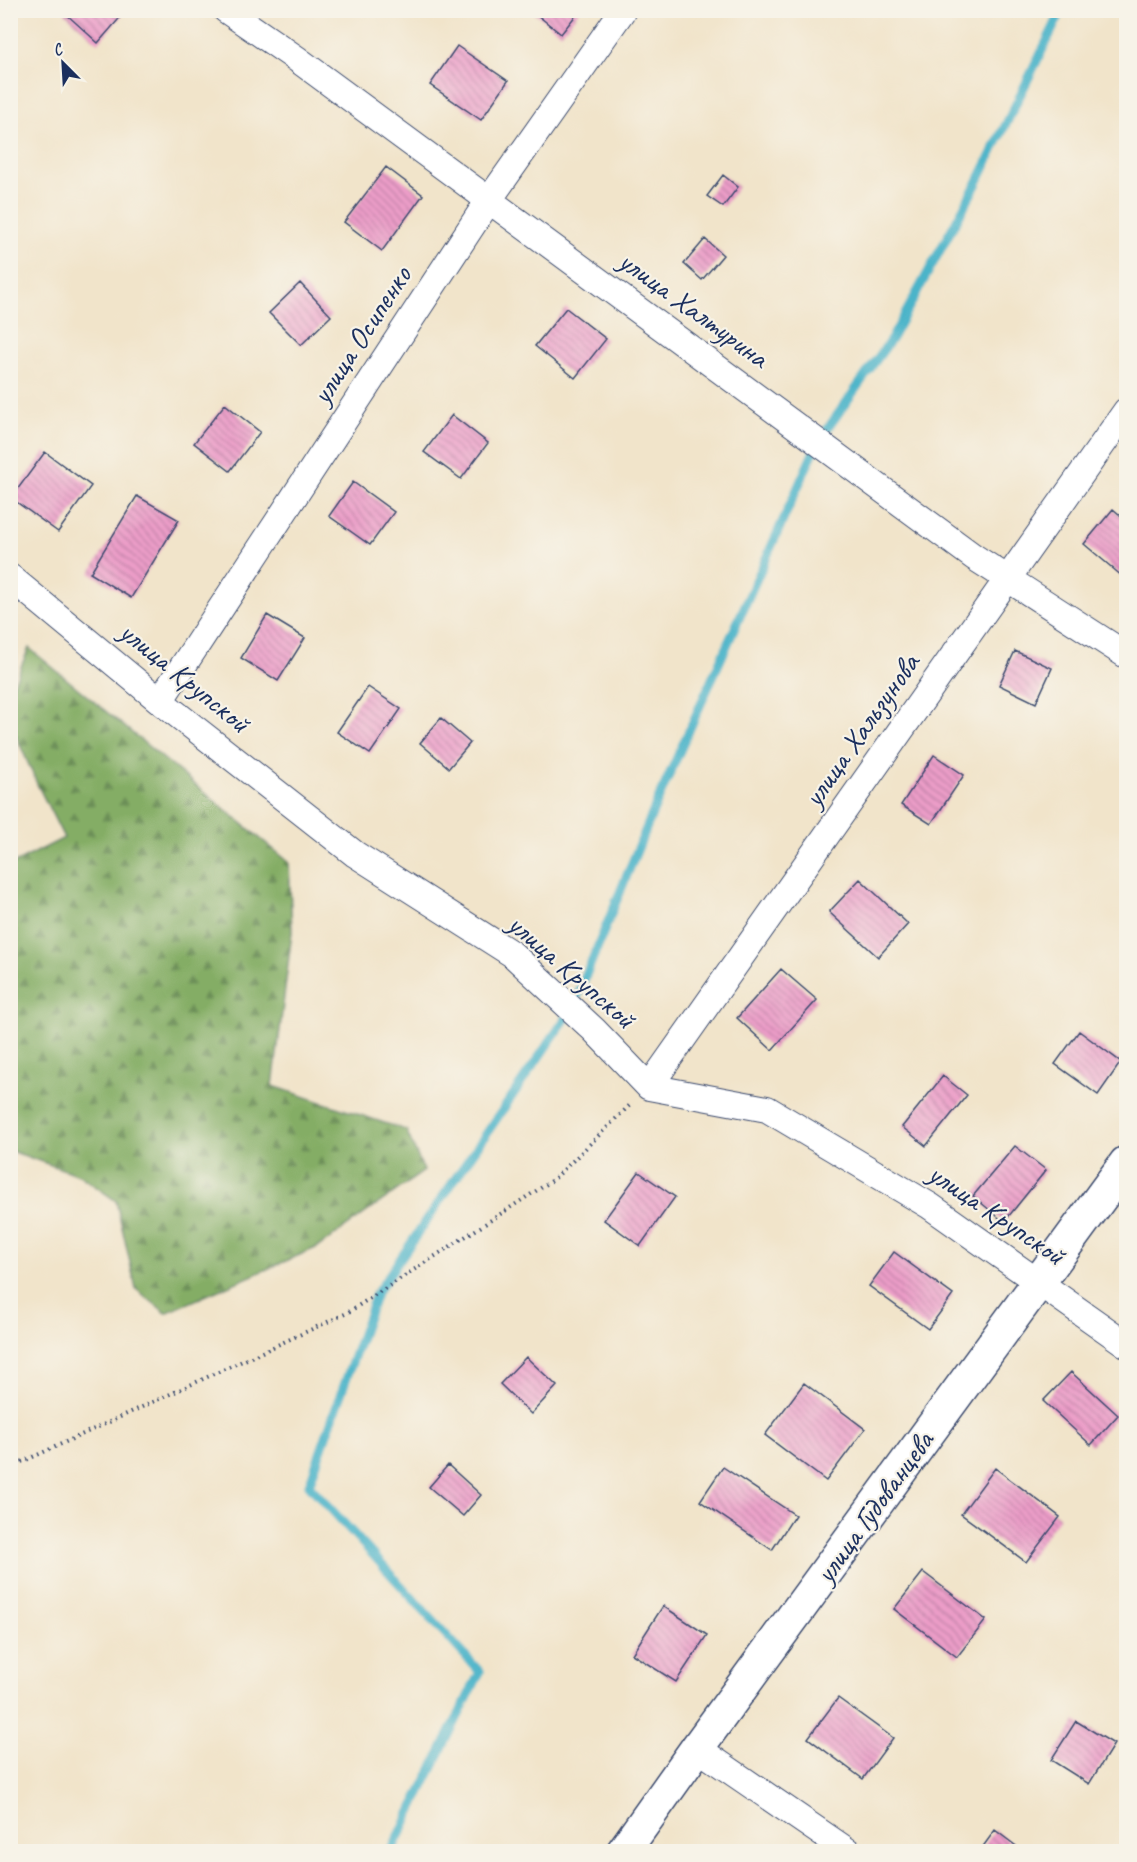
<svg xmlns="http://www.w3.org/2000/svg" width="1137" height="1862" font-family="Caveat,sans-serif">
<defs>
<pattern id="forest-firs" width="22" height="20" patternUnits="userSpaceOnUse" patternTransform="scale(1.5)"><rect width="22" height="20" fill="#84ad65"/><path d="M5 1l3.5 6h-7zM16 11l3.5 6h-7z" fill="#6b8d56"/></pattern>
<pattern id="building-back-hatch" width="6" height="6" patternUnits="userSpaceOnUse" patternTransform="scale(1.5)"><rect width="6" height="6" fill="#ec9dc8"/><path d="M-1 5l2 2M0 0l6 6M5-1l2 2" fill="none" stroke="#be80a6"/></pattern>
</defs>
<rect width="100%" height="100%" fill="#f7f3e8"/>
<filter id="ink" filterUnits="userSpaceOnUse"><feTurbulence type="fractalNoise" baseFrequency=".0167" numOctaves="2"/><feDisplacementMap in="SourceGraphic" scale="12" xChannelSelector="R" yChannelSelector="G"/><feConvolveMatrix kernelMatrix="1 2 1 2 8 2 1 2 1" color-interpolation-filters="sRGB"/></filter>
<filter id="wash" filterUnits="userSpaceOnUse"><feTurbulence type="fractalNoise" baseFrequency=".008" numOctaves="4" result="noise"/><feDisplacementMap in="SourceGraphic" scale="24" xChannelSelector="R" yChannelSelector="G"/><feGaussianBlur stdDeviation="1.35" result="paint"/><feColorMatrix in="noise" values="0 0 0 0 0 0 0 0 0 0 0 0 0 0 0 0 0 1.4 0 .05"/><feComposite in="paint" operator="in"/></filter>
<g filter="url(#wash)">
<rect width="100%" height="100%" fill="#f1e4ca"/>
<!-- forest -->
<path fill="url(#forest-firs)" stroke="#506e62" stroke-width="1.5" d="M29,648L289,862L292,932L273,1086L406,1130L424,1171L318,1247L166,1313L136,1289L116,1201L79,1175L11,1151V865L64,838L38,786L11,724V690Z"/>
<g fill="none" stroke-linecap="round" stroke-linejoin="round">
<!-- stream -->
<path stroke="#4bb4c9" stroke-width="9" d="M391,1852L480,1672L309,1485L376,1294L572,1009L657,802L818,442L892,338L977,183L1062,10"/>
</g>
<g id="blocks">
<!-- building -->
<path fill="url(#building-back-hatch)" d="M67,10H124L125,12L98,43L65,13Z
M531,10H580L561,34Z
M457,46L508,81L481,120L430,85Z
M386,167L423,195L382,251L344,222Z
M723,175L738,187L723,207L707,196Z
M705,239L723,255L702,280L684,264Z
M300,283L331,316L301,345L269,313Z
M566,308L606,339L575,378L535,346Z
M225,404L260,432L230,471L194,443Z
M452,415L488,443L461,479L424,452Z
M45,452L91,486L58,532L11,498Z
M353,482L394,512L370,545L329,516Z
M137,496L179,520L131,598L90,573Z
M1113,509L1126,520V573L1123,577L1084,544Z
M267,615L305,638L278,681L241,658Z
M1015,651L1052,668L1036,703L999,685Z
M368,687L401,709L370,754L337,732Z
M441,718L470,743L449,768L420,743Z
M934,755L964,775L931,824L901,805Z
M860,879L908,924L878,957L829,912Z
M781,969L817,1000L772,1050L737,1018Z
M1079,1031L1121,1062L1098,1095L1055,1064Z
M943,1076L967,1095L926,1146L902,1127Z
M1015,1146L1046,1170L1004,1222L973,1196Z
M639,1172L675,1197L640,1246L604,1220Z
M894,1252L953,1295L928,1329L869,1286Z
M526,1357L557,1386L531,1414L500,1384Z
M1071,1372L1118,1415L1091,1445L1043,1401Z
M804,1383L865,1429L826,1481L765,1435Z
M448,1465L481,1495L463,1516L429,1487Z
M723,1467L795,1515L772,1550L700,1501Z
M995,1468L1060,1517L1026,1562L961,1514Z
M923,1572L986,1620L957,1657L894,1609Z
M663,1606L707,1635L676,1682L632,1654Z
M838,1698L893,1738L863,1779L808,1738Z
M1076,1721L1114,1744L1089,1784L1051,1760Z
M995,1830L1024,1852H979Z"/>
</g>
</g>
<g filter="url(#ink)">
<use href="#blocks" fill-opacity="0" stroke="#3b4a6e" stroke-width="1.5"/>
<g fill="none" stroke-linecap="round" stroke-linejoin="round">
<defs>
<path id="minor" d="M226,10L297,59L974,557L1126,655
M10,577L160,701L355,854L512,954L594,1030L649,1087L767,1109L930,1206L1126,1344
M160,701L489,200L623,10
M649,1087L1126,411
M697,1748L849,1852"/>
<path id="tertiary" d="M623,1852L697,1748L1126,1163"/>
</defs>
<!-- minor casing -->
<use href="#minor" stroke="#3b4a6e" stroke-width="28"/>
<!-- tertiary casing -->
<use href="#tertiary" stroke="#3b4a6e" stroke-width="36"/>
<!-- path -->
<path stroke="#3b4a6e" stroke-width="4" stroke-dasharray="1.5 4.5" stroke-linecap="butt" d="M10,1465L24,1461L347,1313L553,1180L630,1105"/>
<!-- minor -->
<use href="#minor" stroke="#fff" stroke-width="26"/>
<!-- tertiary -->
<use href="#tertiary" stroke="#fff" stroke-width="33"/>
</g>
</g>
<g text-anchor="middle" stroke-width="4.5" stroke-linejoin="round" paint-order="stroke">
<!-- street labels -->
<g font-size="30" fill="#1b2f5e" stroke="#f7f3e8">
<text transform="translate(694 309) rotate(36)" y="10">улица Халтурина</text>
<text transform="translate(361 335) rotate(-57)" y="10">улица Осипенко</text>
<text transform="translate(185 677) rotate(39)" y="10">улица Крупской</text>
<text transform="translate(861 730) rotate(-55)" y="10">улица Хальзунова</text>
<text transform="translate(572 971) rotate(41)" y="10">улица Крупской</text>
<text transform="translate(997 1214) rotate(34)" y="10">улица Крупской</text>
<text transform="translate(874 1507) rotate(-54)" y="10">улица Гудованцева</text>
</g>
</g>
<!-- margin -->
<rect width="1137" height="1862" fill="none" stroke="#f7f3e8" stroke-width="36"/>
<!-- north arrow -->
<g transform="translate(63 63) rotate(336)" stroke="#f7f3e8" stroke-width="4.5" paint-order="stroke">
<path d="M0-4.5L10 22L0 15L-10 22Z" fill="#1b2f5e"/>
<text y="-9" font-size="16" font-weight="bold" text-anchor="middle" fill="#1b2f5e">С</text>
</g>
</svg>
